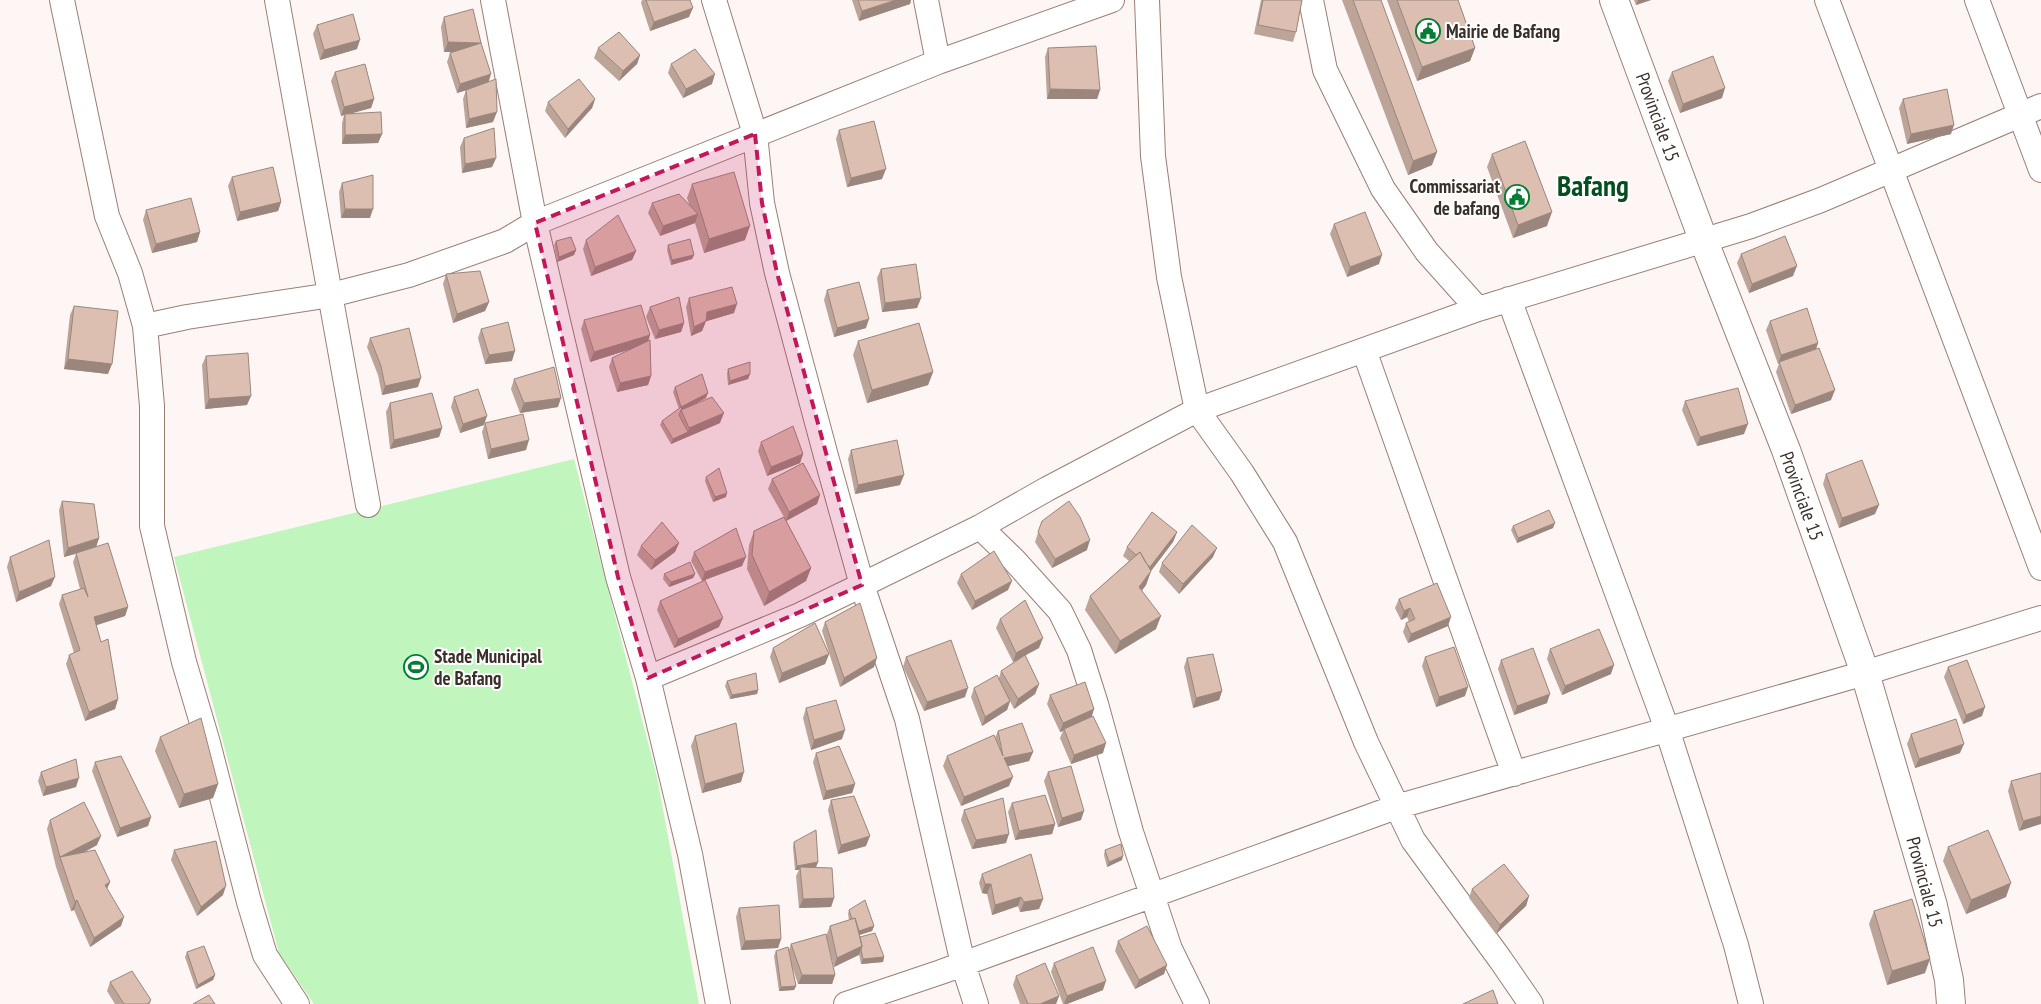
<svg xmlns="http://www.w3.org/2000/svg" width="2041" height="1004" font-family="'PT Sans Narrow',sans-serif">
<rect width="100%" height="100%" fill="#fdf6f4"/>
<!-- green -->
<path fill="#c0f5bd" d="M574,459L657,777L699,1004H314L279,953L174,557Z"/>
<g fill="none" stroke-linecap="round" stroke-linejoin="round">
<defs>
<path id="minor" d="M62,0L107,216L130,273L145,326L152,406V526L184,662L208,743L249,902L265,955L297,1004
M277,0L368,505
M493,0L535,223L618,577L648,678L690,854L718,1004
M714,0L755,134L762,203L777,273L826,456L862,585L907,719L963,964L976,1004
M926,0L938,62
M1147,0L1153,156L1169,277L1197,410L1242,473L1285,542L1366,742L1413,840L1500,959L1531,1004
M1311,0L1325,70L1383,189L1427,252L1478,309
M1827,0L2041,568
M1977,0L2041,170
M1509,299L1667,729L1736,945L1751,1004
M145,326L187,317L331,295L409,275L505,241L535,223L938,62L1112,0
M1364,350L1514,774
M980,527L1014,560L1060,611L1079,650L1096,704L1131,832L1170,949L1197,1004
M648,678L800,615L862,585L980,527L1047,489L1197,410L1478,309L1751,226L1821,200L2041,106
M846,1004L941,972L1396,807L1865,673L2041,618"/>
<path id="tertiary" d="M1614,0L1703,239L1786,450L1865,673L1933,906L1949,980L1951,1004"/>
</defs>
<!-- minor casing -->
<use href="#minor" stroke="#9a7f73" stroke-width="26"/>
<!-- tertiary casing -->
<use href="#tertiary" stroke="#9a7f73" stroke-width="30"/>
<!-- minor -->
<use href="#minor" stroke="#fff" stroke-width="24"/>
<!-- tertiary -->
<use href="#tertiary" stroke="#fff" stroke-width="28"/>
</g>
<!-- wall -->
<path fill="#bda498" d="M642,0H690L689,17L650,31L641,3Z
M852,0H911L910,4L859,21Z
M1261,0H1302L1296,32L1293,42L1254,34Z
M1342,0H1381L1432,165L1408,175Z
M1387,0H1458L1475,48L1470,61L1417,81Z
M1634,0H1651L1636,5Z
M444,17L488,82L493,122L466,128L463,99L466,90L457,93L447,62L450,53L453,52H444L441,27Z
M317,25L357,49L320,60L313,34Z
M598,48L640,55L637,64L619,81L594,58Z
M1048,48L1100,90L1097,99H1047L1045,57Z
M671,64L712,84L683,98L668,73Z
M335,72L374,99L371,108L353,113L382,134L378,143L342,144V123L344,115L341,116L331,81Z
M1672,72L1722,98L1680,113L1668,81Z
M595,99L592,108L565,138L545,111L548,102Z
M1903,99L1951,134L1907,144L1899,108Z
M839,130L882,179L847,187L836,139Z
M464,138L496,158L492,167L462,173L460,147Z
M1492,154L1547,226L1513,238L1487,167Z
M232,177L281,202L278,211L237,221L228,186Z
M342,183L370,218H341L339,192Z
M692,184L745,240L704,253L695,223L660,236L648,213L652,203L689,204L687,198Z
M146,210L200,232L197,242L152,253L143,220Z
M1334,224L1379,264L1347,277L1330,234Z
M586,240L636,251L632,260L591,276L583,249Z
M556,241L576,250L574,255L557,262L554,245Z
M668,245L694,255L692,259L671,265L667,250Z
M1741,254L1793,276L1749,293L1737,263Z
M881,269L921,298L917,308L882,312L877,278Z
M446,274L489,302L485,311L453,323L443,284Z
M827,290L866,328L834,337L824,300Z
M689,298L734,313L706,321L702,331L691,336L686,307Z
M74,306L108,374L64,369L70,315Z
M650,307L684,323L681,332L655,339L646,317Z
M584,320L650,335L648,342L651,376L648,385L617,392L609,367L612,358L634,348L590,362L581,329Z
M1770,321L1818,343L1816,349L1831,400L1791,414L1776,372L1779,364H1778L1766,330Z
M481,329L512,361L485,364L478,338Z
M370,338L418,387L382,395L378,375L367,347Z
M858,341L933,372L928,385L867,403L853,355Z
M206,356L247,405L205,409L202,365Z
M728,369L750,374L748,379L728,385L727,374Z
M514,379L558,407L520,413L511,389Z
M675,387L706,398L690,406L720,423L671,444L660,425L662,421L679,409L673,392Z
M454,397L484,425L460,433L451,407Z
M1685,401L1744,434L1697,446L1682,410Z
M390,403L442,428L439,437L390,449L386,412Z
M485,423L526,450L488,459L482,432Z
M761,442L803,454L800,463L767,476L758,451Z
M851,450L900,485L855,494L848,459Z
M1826,474L1875,514L1839,528L1823,484Z
M706,477L726,497L713,502L705,481Z
M772,479L820,495L817,504L786,521L811,568L806,581L764,606L747,569L749,545L754,531L784,517L768,489Z
M62,501L99,538L96,547L128,607L125,616L96,625L118,699L115,709L85,721L66,664L69,655L74,653L59,604L62,595L80,589L73,562L76,554L64,557L59,510Z
M1042,521L1087,550L1052,568L1035,542Z
M1513,526L1553,528L1517,543L1511,530Z
M1177,532L1173,542L1151,571L1146,585L1142,590L1156,629L1115,654L1085,610L1090,596L1129,561L1123,556L1127,547Z
M679,543L675,552L651,570L637,555L641,546Z
M694,552L742,566L702,581L691,561Z
M10,557L51,586L16,602L7,567Z
M1213,557L1179,594L1159,572L1162,563Z
M664,574H695L693,578L669,587L663,579Z
M961,574L1008,590L972,610L957,583Z
M1399,599L1448,626L1408,643L1403,632L1406,623L1409,622L1407,617L1401,620L1395,608Z
M660,601L719,627L674,648L657,610Z
M1000,619L1039,648L1025,655L1039,684L1035,694L1014,709L1010,701L1007,710L982,726L971,697L974,688L999,678L1001,671L1019,659L1013,662L996,628Z
M825,622L874,667L840,687L822,631Z
M773,648L829,654L825,664L779,683L770,657Z
M1550,649L1611,674L1562,695L1547,659Z
M906,657L965,697L924,711L903,667Z
M1425,657L1465,696L1436,707L1422,666Z
M1187,658L1222,691L1219,700L1193,708L1184,667Z
M1501,660L1547,703L1514,715L1498,669Z
M1948,667L1982,716L1963,724L1944,677Z
M727,681L758,690L757,694L730,699L725,686Z
M1050,695L1094,709L1091,717L1103,753L1071,764L1060,738L1063,731L1060,732L1047,704Z
M806,708L842,739L811,750L803,718Z
M998,731L1033,752L1029,761L1008,766L1009,786L961,806L943,766L947,756L995,738Z
M1911,734L1960,753L1915,768L1907,744Z
M695,736L741,782L702,793L691,746Z
M160,737L218,784L213,798L179,808L155,751Z
M816,753L855,784L852,793L823,800L813,762Z
M95,762L151,817L148,826L117,837L92,771Z
M41,772L76,787L43,796L38,781Z
M1048,772L1081,820L1058,827L1044,781Z
M2041,773L2019,831L2008,791L2011,781Z
M831,800L866,846L838,854L828,810Z
M1012,803L1055,824L1052,834L1015,840L1008,812Z
M964,810L1006,843L972,849L961,820Z
M50,820L97,845L83,853L110,882L107,889L121,926L90,947L74,910L71,911L56,867L47,829Z
M794,842L818,862L816,867H812L834,898L831,907L799,908L796,876L799,870H795L793,847Z
M1948,847L2006,897L1966,914L1943,861Z
M174,850L223,895L197,916L171,860Z
M1105,850L1122,860L1107,867L1104,855Z
M982,874L1043,899L1039,909L1020,912L1018,906L992,915L987,894L982,893L979,883Z
M1472,889L1529,896L1526,906L1496,934L1469,898Z
M739,908L781,939L778,948L741,950L736,917Z
M849,910L874,926L872,931L860,935V937L884,957L883,962L861,964L859,954L834,967L826,936L830,926L849,920L848,914Z
M1874,911L1925,973L1887,985L1869,924Z
M1118,941L1167,965L1164,974L1135,989L1115,951Z
M791,944L835,975L832,984H798L792,966L796,986L794,990L779,991L774,956L776,951L789,950Z
M187,952L215,975L213,980L196,989L185,957Z
M1054,963L1103,990L1067,1004H1063L1051,972Z
M1016,976L1059,996L1056,1004H1020L1013,985Z
M110,982L151,1000L150,1004H115L107,991Z"/>
<!-- shaded-wall -->
<path fill="#9a867c" d="M896,0H911L910,4L859,21L862,11Z
M1638,0H1651L1636,5Z
M693,8L689,17L650,31L654,22Z
M360,40L357,49L320,60L324,50Z
M448,42L481,43L478,52H444Z
M1475,48L1470,61L1417,81L1422,67Z
M640,55L637,64L619,81L623,71Z
M491,74L488,84L457,93L460,84Z
M715,74L712,84L683,98L686,89Z
M1725,88L1722,98L1680,113L1683,104Z
M1050,89L1100,90L1097,99H1047Z
M374,99L371,108L345,115V114L344,115L341,116L344,107Z
M595,99L592,108L565,138L568,129Z
M497,112L493,122L466,128L469,119Z
M1954,125L1951,134L1907,144L1911,134Z
M382,134L378,143L342,144L345,135Z
M1437,152L1432,165L1408,175L1413,161Z
M496,158L492,167L462,173L465,164Z
M886,169L882,179L847,187L851,178Z
M281,202L278,211L237,221L240,212Z
M345,209H373L370,218H341Z
M1552,212L1547,226L1513,238L1518,225Z
M698,214L695,223L660,236L663,226Z
M750,226L745,240L704,253L709,239Z
M200,232L197,242L152,253L156,244Z
M576,250L574,255L557,262L559,257Z
M636,251L632,260L591,276L595,267Z
M694,255L692,259L671,265L672,260Z
M1382,255L1379,264L1347,277L1350,267Z
M1797,266L1793,276L1749,293L1752,284Z
M921,298L917,308L882,312L885,303Z
M489,302L485,311L453,323L457,314Z
M737,304L734,313L704,322L707,312Z
M869,319L866,328L834,337L837,328Z
M706,321L702,331L691,336L694,327Z
M684,323L681,332L655,339L659,330Z
M650,335L647,344L590,362L594,352Z
M1818,343L1815,352L1779,362L1778,364L1781,355Z
M515,351L512,361L485,364L489,355Z
M68,359L112,364L108,374L64,369Z
M933,372L928,385L867,403L872,390Z
M750,374L748,379L728,385L730,381Z
M651,376L648,385L617,392L620,383Z
M421,378L418,387L382,395L385,386Z
M1835,390L1831,400L1791,414L1795,405Z
M708,393L706,398L680,412L681,407Z
M251,396L247,405L205,409L209,399Z
M561,398L558,407L520,413L524,403Z
M724,413L720,423L671,444L673,439L688,432L689,428Z
M487,416L484,425L460,433L463,424Z
M1748,424L1744,434L1697,446L1700,437Z
M442,428L439,437L390,449L394,440Z
M529,440L526,450L488,459L491,449Z
M803,454L800,463L767,476L771,467Z
M904,475L900,485L855,494L858,485Z
M727,493L726,497L713,502L715,497Z
M820,495L817,504L786,521L789,512Z
M1879,505L1875,514L1839,528L1842,518Z
M1555,523L1553,528L1517,543L1518,538Z
M1177,532L1173,542L1147,576L1150,567Z
M99,538L96,547L64,557L68,548Z
M1090,540L1087,550L1052,568L1055,559Z
M679,543L675,552L651,570L655,560Z
M1217,548L1213,557L1179,594L1183,584Z
M746,557L742,566L702,581L705,572Z
M811,568L806,581L764,606L769,592Z
M1151,571L1146,585L1134,601L1139,587Z
M695,574L693,578L669,587L671,582Z
M55,577L51,586L16,602L19,592Z
M1012,581L1008,590L972,610L975,601Z
M128,607L125,616L91,627L94,617Z
M1410,608L1407,617L1401,620L1404,611Z
M1161,616L1156,629L1115,654L1120,641Z
M1451,617L1448,626L1408,643L1411,634Z
M723,618L719,627L674,648L678,639Z
M1043,638L1039,648L1013,662L1016,653Z
M829,654L825,664L779,683L782,673Z
M877,658L874,667L840,687L844,678Z
M1614,665L1611,674L1562,695L1565,686Z
M1039,684L1035,694L1014,709L1018,699Z
M1468,687L1465,696L1436,707L1439,697Z
M968,688L965,697L924,711L927,702Z
M758,690L757,694L730,699L732,695Z
M1222,691L1219,700L1193,708L1196,698Z
M1550,694L1547,703L1514,715L1517,706Z
M118,699L115,709L85,721L89,712Z
M1010,701L1007,710L982,726L985,717Z
M1985,707L1982,716L1963,724L1966,715Z
M1094,709L1091,719L1064,729L1063,731L1060,732L1063,723Z
M845,730L842,739L811,750L814,740Z
M1106,743L1103,753L1071,764L1074,755Z
M1964,744L1960,753L1915,768L1919,759Z
M1033,752L1029,761L1001,768L1004,758Z
M744,772L741,782L702,793L705,784Z
M1013,777L1009,786L961,806L964,797Z
M79,778L76,787L43,796L46,787Z
M218,784L213,798L179,808L184,794Z
M855,784L852,793L823,800L826,791Z
M1084,811L1081,820L1058,827L1062,818Z
M2041,816V824L2019,831L2023,821Z
M151,817L148,826L117,837L120,828Z
M1055,824L1052,834L1015,840L1019,831Z
M1009,834L1006,843L972,849L976,840Z
M101,836L97,845L62,864L60,857Z
M870,836L866,846L838,854L841,845Z
M1123,856L1122,860L1107,867L1109,862Z
M818,862L816,867L800,870V867L799,870H795L797,866Z
M110,882L106,891L105,885Z
M2011,883L2006,897L1966,914L1971,900Z
M985,884H991L987,894L982,893Z
M226,886L223,895L197,916L201,907Z
M1529,896L1526,906L1496,934L1500,925Z
M1021,897L1018,906L992,915L995,905Z
M834,898L831,907L799,908L803,899Z
M1043,899L1039,909L1020,912L1024,902Z
M77,900L74,910L71,911L75,902Z
M124,917L121,926L90,947L94,938Z
M874,926L872,931L855,936L857,932Z
M781,939L778,948L741,950L745,941Z
M862,946L859,955L834,967L837,958Z
M884,957L883,962L861,964L863,959Z
M1930,959L1925,973L1887,985L1892,971Z
M1167,965L1164,974L1135,989L1139,980Z
M215,975L213,980L196,989L198,985Z
M802,975H835L832,984H798Z
M1106,981L1103,990L1067,1004H1064L1067,996Z
M796,986L794,990L779,991L781,987Z
M1059,996L1056,1004H1040Z"/>
<!-- building -->
<path fill="#dcbfb1" stroke="#9a867c" d="M646,0H690L693,8L654,22Z
M858,0H896L862,11Z
M1263,0H1302L1296,32L1258,25Z
M1353,0H1381L1437,152L1413,161Z
M1397,0H1458L1475,48L1422,67Z
M473,9L481,43L448,42L444,17Z
M353,14L360,40L324,50L317,25Z
M619,32L640,55L623,71L598,48Z
M481,43L491,74L460,84L450,53Z
M1096,46L1100,90L1050,89L1048,48Z
M695,49L715,74L686,89L671,64Z
M1713,56L1725,88L1683,104L1672,72Z
M365,64L374,99L344,107L335,72Z
M496,79L497,112L469,119L466,90Z
M579,79L595,99L568,129L548,102Z
M1947,89L1954,125L1911,134L1903,99Z
M381,112L382,134L345,135V114Z
M874,121L886,169L851,178L839,130Z
M494,128L496,158L465,164L464,138Z
M1525,141L1552,212L1518,225L1492,154Z
M273,167L281,202L240,212L232,177Z
M734,172L750,226L709,239L692,184Z
M373,175V209H345L342,183Z
M679,194L698,214L663,226L652,203Z
M191,198L200,232L156,244L146,210Z
M1365,212L1382,255L1350,267L1334,224Z
M618,215L636,251L595,267L586,240Z
M1785,236L1797,266L1752,284L1741,254Z
M571,237L576,250L559,257L556,241Z
M690,239L694,255L672,260L668,245Z
M916,264L921,298L885,303L881,269Z
M480,271L489,302L457,314L446,274Z
M859,282L869,319L837,328L827,290Z
M732,287L737,304L707,312L706,321L694,327L689,298Z
M679,297L684,323L659,330L650,307Z
M641,305L650,335L594,352L584,320Z
M74,306L118,311L112,364L68,359Z
M1807,308L1818,343L1781,355L1770,321Z
M508,322L515,351L489,355L481,329Z
M919,323L933,372L872,390L858,341Z
M409,328L421,378L385,386L381,366L370,338Z
M650,340L651,376L620,383L612,358Z
M1819,348L1835,390L1795,405L1779,362Z
M248,353L251,396L209,399L206,356Z
M750,362V374L730,381L728,369Z
M554,367L561,398L524,403L514,379Z
M702,374L708,393L681,407L675,387Z
M1738,388L1748,424L1700,437L1685,401Z
M478,389L487,416L463,424L454,397Z
M432,393L442,428L394,440L390,403Z
M712,397L724,413L689,428L681,410Z
M681,407L682,410H681L679,415L688,432L673,439L662,421Z
M523,414L529,440L491,449L485,423Z
M793,426L803,454L771,467L761,442Z
M897,440L904,475L858,485L851,450Z
M1862,460L1879,505L1842,518L1826,474Z
M803,463L820,495L789,512L772,479Z
M719,468L727,493L715,497L706,477Z
M62,501L94,504L99,538L68,548Z
M1069,501L1080,517L1090,540L1055,559L1038,532L1042,521Z
M1549,510L1555,523L1518,538L1513,526Z
M1152,512L1177,532L1150,567L1146,563L1140,552L1136,555L1127,547Z
M784,517L811,568L769,592L752,555L754,531Z
M662,522L679,543L655,560L641,546Z
M1192,525L1217,548L1183,584L1162,563Z
M736,528L746,557L705,572L694,552Z
M49,540L55,577L19,592L10,557Z
M108,543L128,607L94,617L101,642L108,639L118,699L89,712L69,655L80,650L62,595L84,588L88,597L76,553Z
M994,551L1012,581L975,601L961,574Z
M1140,552L1151,571L1139,587L1161,616L1120,641L1090,596Z
M690,562L695,574L671,582L664,574Z
M705,580L723,618L678,639L660,601Z
M1437,583L1451,617L1411,634L1406,623L1415,619L1410,608L1404,611L1399,599Z
M1025,600L1043,638L1016,653L1000,619Z
M860,603L877,658L844,678L825,622Z
M815,623L829,654L782,673L773,648Z
M1599,629L1614,665L1565,686L1550,649Z
M951,640L968,688L927,702L906,657Z
M1454,647L1468,687L1439,697L1425,657Z
M1533,648L1550,694L1517,706L1501,660Z
M1213,654L1222,691L1196,698L1187,658Z
M1025,655L1039,684L1018,699L1001,671Z
M1967,660L1985,707L1966,715L1948,667Z
M756,673L758,690L732,695L727,681Z
M997,675L1010,701L985,717L974,688Z
M1085,682L1094,709L1063,723L1050,695Z
M836,700L845,730L814,740L806,708Z
M1093,716L1106,743L1074,755L1064,729Z
M201,718L218,784L184,794L160,737Z
M1956,719L1964,744L1919,759L1911,734Z
M736,723L744,772L705,784L695,736Z
M1022,723L1033,752L1004,758L1013,777L964,797L947,756L994,735L1003,756L998,731Z
M839,746L855,784L826,791L816,753Z
M121,756L151,817L120,828L95,762Z
M76,759L79,778L46,787L41,772Z
M1071,766L1084,811L1062,818L1048,772Z
M2041,773V816L2023,821L2011,781Z
M1045,795L1055,824L1019,831L1012,803Z
M854,796L870,836L841,845L831,800Z
M1003,798L1009,834L976,840L964,810Z
M84,802L101,836L60,857L50,820Z
M816,830L818,862L797,866L794,842Z
M1988,830L2011,883L1971,900L1948,847Z
M216,841L226,886L201,907L174,850Z
M1121,844L1123,856L1109,862L1105,850Z
M95,850L110,882L105,885L124,917L94,938L77,900L75,902L60,857Z
M1031,854L1043,899L1024,902L1021,897L995,905L991,884H985L982,874Z
M1504,864L1529,896L1500,925L1472,889Z
M800,867L832,868L834,898L803,899Z
M1912,899L1930,959L1892,971L1874,911Z
M865,900L874,926L859,931L855,918L852,919L849,910Z
M779,905L781,939L745,941L739,908Z
M855,918L862,946L837,958L830,926Z
M1147,926L1167,965L1139,980L1118,941Z
M875,933L884,957L863,959L861,950L862,946L860,937Z
M826,934L835,975H802L791,944Z
M204,946L215,975L198,985L187,952Z
M788,947L796,986L781,987L776,951Z
M1093,947L1106,981L1067,996L1054,963Z
M1045,963L1059,996L1040,1004H1028L1016,976Z
M132,971L151,1000L147,1004H124L110,982Z
M1493,990L1498,1004H1463Z
M209,995L215,1004H193Z"/>
<!-- marked area -->
<path fill="#c2185b" fill-opacity="0.2" stroke="#c2185b" stroke-width="4" stroke-dasharray="10 6" stroke-linejoin="round" d="M755,134L762,203L777,273L862,585L648,678L618,577L535,223Z"/>
<!-- icons -->
<defs>
<symbol id="civic-ring" viewBox="-11 -11 22 22"><circle r="9.5" fill="#fff" stroke="#047d34" stroke-width="1.5"/><path d="M-.6-6.5H3V-4.5H.6V-3L4-1V1h2V6H-6V1h2V-1L-.6-3ZM-1.2 2.5V6h2.4V2.5Z" fill="#047d34"/></symbol>
<symbol id="stadium-ring" viewBox="-11 -11 22 22"><circle r="9.5" fill="#fff" stroke="#047d34" stroke-width="1.5"/><path d="M0-5a6.5 5 0 1 0 0 10a6.5 5 0 1 0 0-10ZM-3.5-1.8h7v3.6h-7Z" fill="#047d34"/></symbol>
</defs>
<g fill-rule="evenodd">
<use href="#civic-ring" x="1414" y="17" width="28" height="28"/>
<use href="#civic-ring" x="1503" y="183" width="28" height="28"/>
<use href="#stadium-ring" x="402" y="653" width="28" height="28"/>
</g>
<g text-anchor="middle" stroke-width="4" stroke-linejoin="round" paint-order="stroke">
<!-- poi labels -->
<g font-size="19" font-weight="bold" fill="#3a2f29" stroke="#fff" text-anchor="start">
<text x="1446" y="38">Mairie de Bafang</text>
<text x="1500" y="193" text-anchor="end">Commissariat<tspan x="1500" dy="22">de bafang</tspan></text>
<text x="434" y="663">Stade Municipal<tspan x="434" dy="22">de Bafang</tspan></text>
</g>
<!-- street labels -->
<g font-size="19" fill="#3a2f29" stroke="#fff">
<text transform="translate(1658 117) rotate(70)" y="7">Provinciale 15</text>
<text transform="translate(1802 496) rotate(70)" y="7">Provinciale 15</text>
<text transform="translate(1925 882) rotate(75)" y="7">Provinciale 15</text>
</g>
<!-- town labels -->
<g font-size="29" font-weight="bold" fill="#064d1f" stroke="#fff">
<text x="1593" y="196">Bafang</text>
</g>
</g>
</svg>
